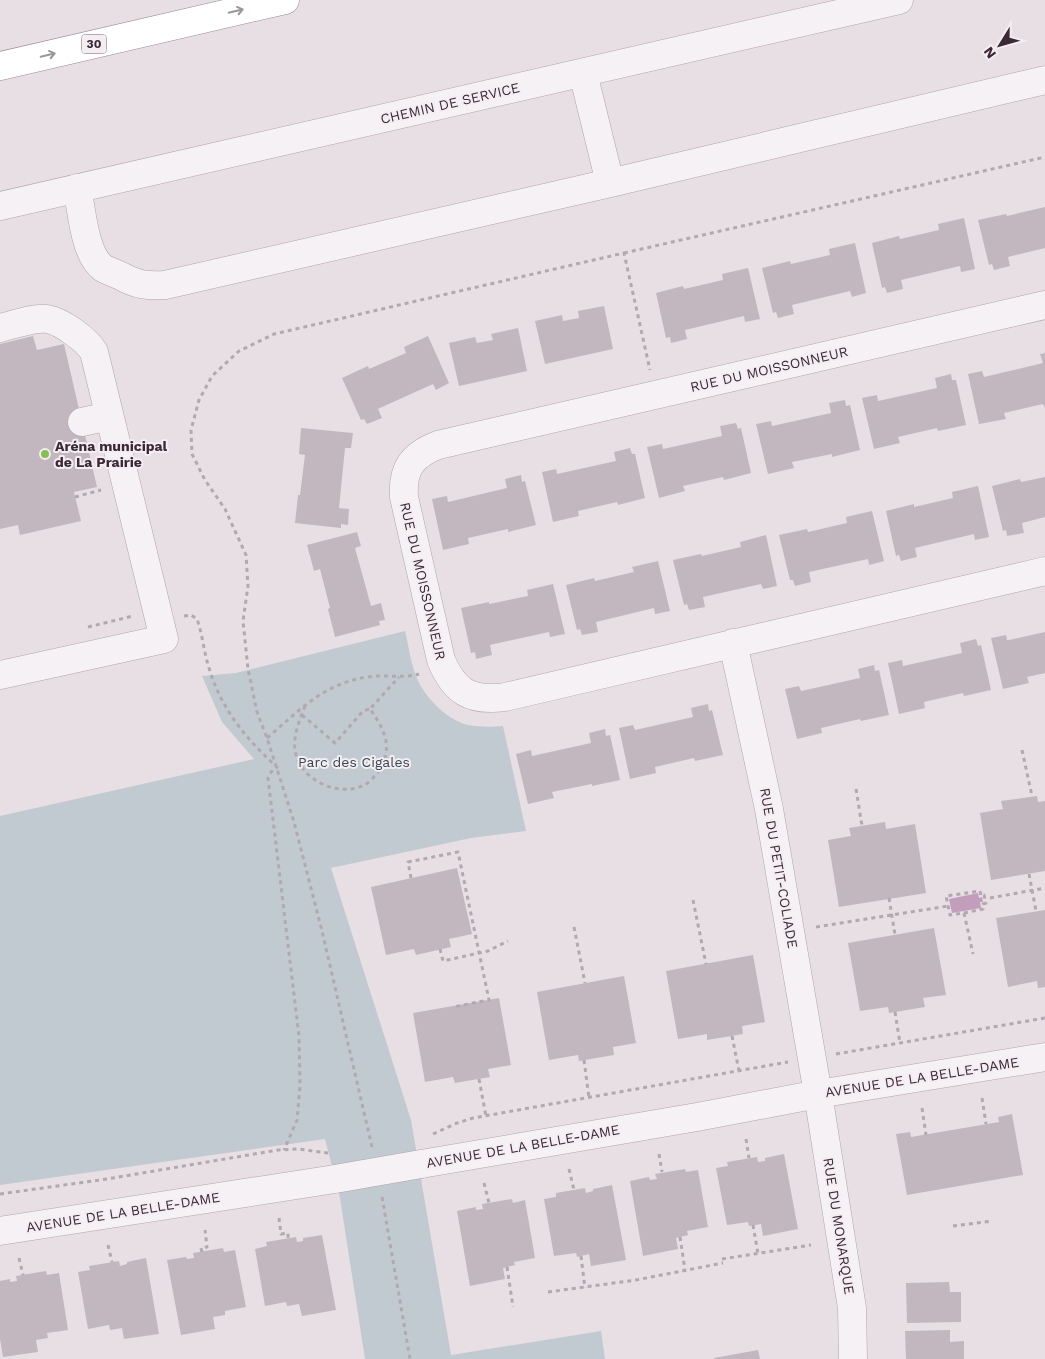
<svg xmlns="http://www.w3.org/2000/svg" width="1045" height="1359" font-family="'Work Sans',sans-serif">
<rect width="100%" height="100%" fill="#e7dfe4"/>
<!-- green -->
<path fill="#c1cad0" d="M405,631C409,647 411,667 419,683C429,701 448,720 468,725C480,727 492,727 503,726L526,831L471,838L331,868L411,1120L451,1355L601,1331L605,1359H365L340,1198L325,1139L0,1185V816L254,759L222,722L202,676L236,673L252,669Z"/>
<!-- water -->
<path fill="#c39dbc" d="M978,893L979,898L982,897L983,902H980L981,908L952,913L949,899Z"/>
<!-- building -->
<path fill="#c3b7bf" d="M1045,207V248L1008,257L1010,266L994,270L992,264L989,265L978,220L1006,214L1007,216Z
M964,218L975,269L961,272L960,266L901,280L903,289L887,293L885,287L882,288L872,243L899,236L900,239L939,230L938,224Z
M855,243L866,293L852,297L850,291L792,305L794,314L778,318L776,312L773,313L762,268L790,261L791,264L830,255L829,249Z
M748,268L760,319L745,322L744,316L685,330L687,339L671,343L670,337L666,338L656,293L683,286L684,289L723,280L722,274Z
M604,306L613,349L545,364L535,321L562,315L563,321L579,318L578,311Z
M518,328L527,371L459,386L449,343L475,337L477,343L493,340L491,334Z
M33,336L37,350L64,344L97,487L74,492L81,521L20,535L18,525L0,529V344Z
M428,336L449,383L436,390L433,384L380,408L378,409L382,418L367,424L364,419L361,420L342,378L368,366L369,369L406,353L404,347Z
M1045,353V408L1043,404L1004,413L1006,419L979,424L968,374L982,371L984,377L1043,363L1040,354Z
M951,374L952,380H956L966,425L938,431L937,428L898,437L900,443L874,449L862,398L877,395L878,401L937,388L935,378Z
M845,400L846,406L850,405L860,450L832,457V454L792,462L794,468L768,474L756,424L771,421L772,426L831,413L829,403Z
M736,423L738,429L741,428L751,473L724,480L723,477L683,486L685,491L659,498L647,447L662,444L663,449L722,436L720,426Z
M301,428L353,433L351,448H345L339,508L349,509L348,525L341,524V528L295,523L298,495H300L305,455L299,454Z
M630,448L632,454H635L645,498L618,505L617,502L578,511L579,516L553,522L542,472L556,469L557,474L616,461L614,452Z
M521,475L522,482L525,481L536,525L508,532V529L468,538L469,544L443,550L432,499L447,496L448,502L507,488L505,479Z
M1045,477V517L1022,523L1024,533L1007,536L1006,530L1003,531L992,486L1020,479L1021,482Z
M978,486L989,537L975,540L974,534L915,548L917,557L901,561L899,555L896,556L886,511L914,504V507L953,498L952,492Z
M872,511L884,561L869,565L868,559L809,572L811,582L795,586L793,580H790L779,535L807,529L808,532L847,523L846,517Z
M357,532L361,546L355,548L371,606L381,603L385,620L379,621L380,625L335,637L328,609L330,608L320,569L314,571L307,545Z
M766,535L777,586L763,589L761,584L703,597L705,607L689,610L687,604L684,605L673,560L701,554L702,556L741,547L740,542Z
M658,561L670,611L655,614L654,608L596,622L598,632L582,635L580,629L577,630L566,585L594,578L595,581L634,572L632,567Z
M553,584L565,634L550,637L549,632L490,645L492,655L476,659L475,652L471,653L461,608L489,602V604L528,596L527,590Z
M1045,632V673L1027,677L1029,683L1003,689L991,638L1006,635L1007,640H1009Z
M976,639L978,646L981,645L991,690L964,696L963,693L924,702L925,708L899,714L888,663L902,660L903,666L962,653L960,643Z
M874,665L875,671L879,670L889,715L861,721L860,719L821,728L822,733L797,739L785,689L799,686L801,691L860,678L858,669Z
M708,704L709,711L712,710L723,755L695,761L694,758L655,767L656,773L630,779L619,728L633,725L635,730L693,717L691,708Z
M605,729L606,736L610,735L620,780L592,786V784L552,792L554,798L528,804L516,754L531,750L532,756L591,743L589,733Z
M1037,796L1038,802L1045,801V871L991,880L980,813L1003,809L1001,801Z
M885,822L886,829L915,824L926,893L839,907L828,840L851,836L849,828Z
M457,868L472,934L449,939L451,947L416,955L414,949L386,955L371,887Z
M1045,910V987L1038,988L1037,981L1008,987L996,918Z
M934,928L946,995L923,998L925,1007L889,1013L888,1007L860,1011L848,943Z
M753,955L765,1022L742,1026L743,1034L707,1040V1034L678,1039L666,971Z
M624,976L636,1043L613,1047L614,1055L579,1061L578,1055L549,1060L537,992Z
M499,998L511,1065L488,1069L490,1077L455,1083L453,1077L425,1082L413,1013Z
M1012,1114L1023,1175L907,1195L896,1134L910,1132L911,1137L999,1122L998,1117Z
M784,1154L798,1229L763,1236L761,1224L749,1226L748,1222L727,1225L716,1168L728,1166L727,1162L757,1157L758,1162L765,1161V1158Z
M685,1169L686,1172L698,1170L708,1227L687,1231L688,1235L676,1238L678,1249L643,1256L630,1181L649,1177L650,1180L657,1179L655,1174Z
M612,1185L626,1260L591,1266L589,1254L577,1257L576,1253L554,1256L544,1199L556,1197V1193L585,1188L586,1193L593,1191V1189Z
M512,1199L513,1203L525,1200L535,1258L514,1262L515,1265L503,1268L505,1279L470,1286L457,1211L476,1207V1210L483,1209L482,1204Z
M322,1235L336,1310L302,1316L299,1304L287,1306L286,1302L265,1306L255,1249L267,1246L266,1242L296,1237L297,1242L303,1241V1238Z
M223,1248L224,1252L235,1250L246,1307L225,1311V1315L213,1317L215,1329L181,1335L167,1260L186,1257L187,1259L194,1258L193,1253Z
M146,1258L159,1334L124,1339L122,1328L110,1330L109,1325L88,1329L78,1272L90,1270L89,1266L119,1261L120,1266L127,1264V1262Z
M46,1271L47,1275L59,1273L68,1330L47,1333L48,1338L36,1340L38,1352L3,1357L0,1339V1281L10,1279V1282L17,1281L16,1276Z
M949,1282L950,1292H961V1322L907,1323L906,1283Z
M950,1330V1342L964,1341V1359H906L905,1331Z
M758,1350L760,1359H714V1358Z"/>
<g fill="none" stroke-linecap="round" stroke-linejoin="round">
<defs>
<path id="minor" d="M583,73L610,183
M77,188C82,210 84,254 103,268C108,271 115,273 121,276C137,285 147,286 165,285L610,183L1045,80
M0,206L899,0
M1045,305L438,445C412,455 402,469 404,497L441,660C454,691 470,702 505,697L1045,571
M0,328C13,325 34,317 47,319C61,321 87,340 94,352L164,639L0,675
M82,422L109,416
M733,643L769,809L818,1094L852,1308L853,1359
M421,1164L697,1117L818,1094L1045,1057
M0,1231L335,1179"/>
<path id="highway" d="M0,66L285,0"/>
</defs>
<!-- minor casing -->
<use href="#minor" stroke="#b0a5ac" stroke-width="29"/>
<!-- highway casing -->
<use href="#highway" stroke="#9c8896" stroke-width="29"/>
<!-- path -->
<path stroke="#b2a9b0" stroke-width="3" stroke-dasharray="4 4" stroke-linecap="butt" d="M624,253L1045,157
M75,497L101,490
M184,616L191,615L197,619C203,636 204,654 210,671C222,710 247,740 277,767L271,772L268,778L299,1036L300,1086L297,1120L284,1150
M88,627L133,616
M305,706C300,719 293,735 295,750C299,780 339,798 364,785C369,783 375,776 378,772C394,748 385,730 370,709L399,677
M302,715L335,743L363,711L370,709
M267,738C300,710 324,683 368,677C385,674 402,679 419,674
M1022,750L1032,796
M856,789L862,826
M1029,874L1036,911
M411,878L408,862L458,852L489,1000L453,1007
M889,898L895,935
M990,898L1045,888
M693,900L706,964
M964,913L983,909V904L986,903L984,895L981,896L980,891L946,896L950,915L964,913L973,954
M574,927L585,983
M816,927L948,906
M440,949L443,961L488,951L508,941
M895,1012L900,1043
M732,1036L739,1071
M836,1054L1045,1018
M584,1060L589,1098
M479,1079L486,1116
M982,1098L986,1124
M922,1108L926,1135
M433,1134L457,1123L473,1118L788,1062
M746,1139L749,1158
M372,1147L322,931L294,822L267,738L257,712L248,669L243,621L248,586L246,555L225,509L205,480L192,454L191,430L199,400L212,376L239,351L274,334L624,253L650,370
M659,1154L662,1172
M569,1169L574,1190
M484,1183L489,1203
M0,1194L107,1179L278,1150L298,1149L328,1153
M382,1197L410,1359
M279,1218L281,1234L288,1233V1238
M753,1225L758,1254
M953,1226L992,1221
M680,1237L685,1270
M108,1245L112,1262
M202,1252L201,1248L207,1247L205,1230
M581,1256L585,1288
M19,1258L23,1275
M722,1259L811,1245
M507,1267L513,1307
M548,1292L636,1280L723,1263"/>
<!-- minor -->
<use href="#minor" stroke="#f5f1f4" stroke-width="28"/>
<!-- highway -->
<use href="#highway" stroke="#fff" stroke-width="28"/>
<defs>
<path id="minor-bridge" d="M335,1179L421,1164"/>
</defs>
<!-- minor-bridge casing -->
<use href="#minor-bridge" stroke="#b0a5ac" stroke-width="29" stroke-linecap="butt"/>
<!-- minor-bridge -->
<use href="#minor-bridge" stroke="#f5f1f4" stroke-width="28"/>
</g>
<!-- one-way arrows -->
<defs><path id="oneway-shaft" d="M-6 0H5M1.5-3L5.5 0L1.5 3" fill="none" stroke-width="1.6" stroke-linecap="round" stroke-linejoin="round" transform="scale(1.25)"/></defs>
<g stroke="#9e949a">
<use href="#oneway-shaft" transform="translate(236 11) rotate(-13)"/>
<use href="#oneway-shaft" transform="translate(48 55) rotate(-13)"/>
</g>
<!-- markers -->
<circle fill="#86c050" stroke="#f4eef3" stroke-width="2" cx="45" cy="454" r="5"/>
<g text-anchor="middle" stroke-width="4" stroke-linejoin="round" paint-order="stroke">
<!-- shield labels -->
<rect fill="#f4eef3" stroke="#73646f" stroke-width="1" x="81.5" y="34.5" width="25" height="19" rx="4"/>
<g font-size="12" font-weight="bold" fill="#3c2936">
<text x="94" y="48">30</text>
</g>
<!-- street labels -->
<g font-size="14" fill="#3c2936" stroke="#f4eef3">
<text transform="translate(450 103) rotate(-13)" y="5">CHEMIN DE SERVICE</text>
<text transform="translate(769 369) rotate(-13)" y="5">RUE DU MOISSONNEUR</text>
<text transform="translate(423 581) rotate(77)" y="5">RUE DU MOISSONNEUR</text>
<text transform="translate(779 868) rotate(80)" y="5">RUE DU PETIT-COLIADE</text>
<text transform="translate(922 1077) rotate(-9)" y="5">AVENUE DE LA BELLE-DAME</text>
<text transform="translate(523 1146) rotate(-10)" y="5">AVENUE DE LA BELLE-DAME</text>
<text transform="translate(123 1212) rotate(-9)" y="5">AVENUE DE LA BELLE-DAME</text>
<text transform="translate(839 1226) rotate(81)" y="5">RUE DU MONARQUE</text>
</g>
<!-- poi labels -->
<g font-size="14" font-weight="bold" fill="#3c2936" stroke="#f4eef3" text-anchor="start">
<text x="55" y="451">Aréna municipal<tspan x="55" dy="16">de La Prairie</tspan></text>
</g>
<!-- park labels -->
<g font-size="14" fill="#384856" stroke="#f4eef3">
<text x="354" y="767">Parc des Cigales</text>
</g>
</g>
<!-- north arrow -->
<g transform="translate(1000 45) rotate(233)" stroke="#f4eef3" stroke-width="4" paint-order="stroke">
<path d="M0-4L9 19L0 12L-9 19Z" fill="#3c2936"/>
<text y="-8" font-size="14" font-weight="bold" text-anchor="middle" fill="#3c2936">N</text>
</g>
</svg>
